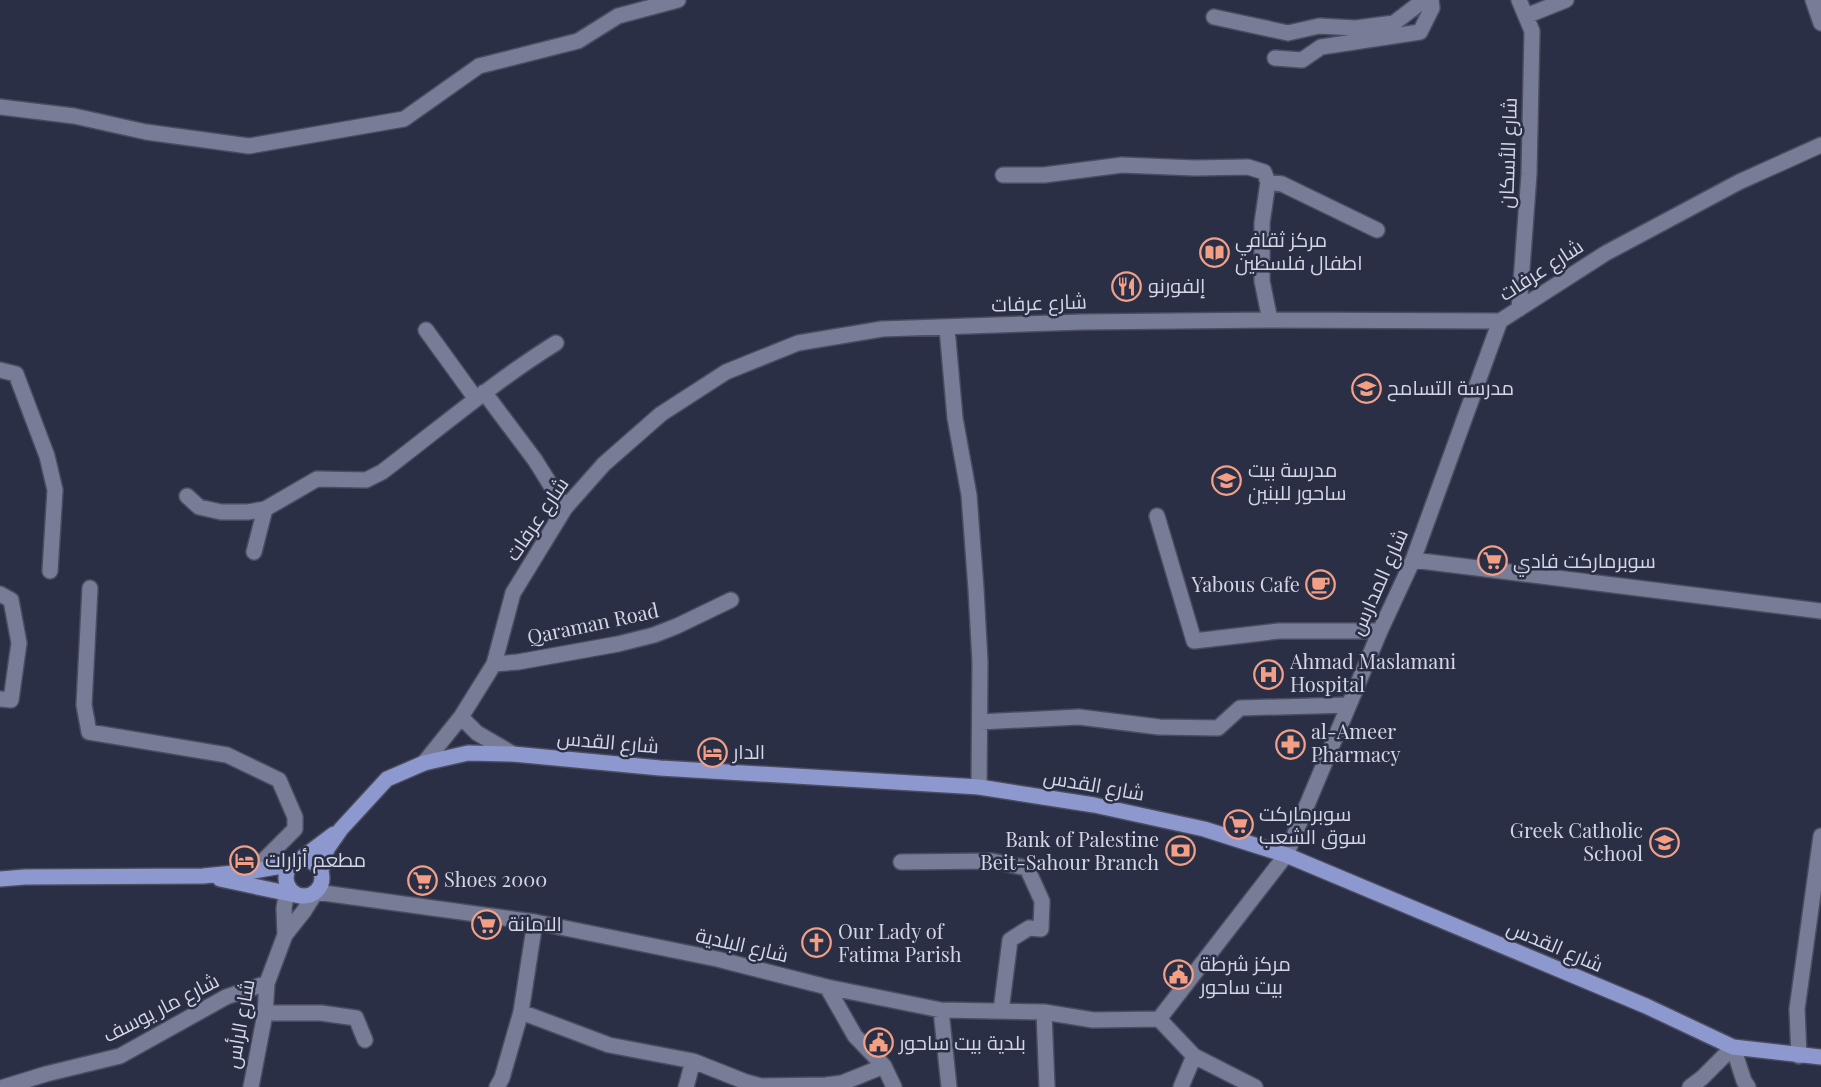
<svg xmlns="http://www.w3.org/2000/svg" width="1821" height="1087" font-family="'Playfair Display',Cairo,serif">
<rect width="100%" height="100%" fill="#2b2f45"/>
<g fill="none" stroke-linecap="round" stroke-linejoin="round">
<defs>
<path id="minor" d="M1519,0L1532,31L1529,174L1519,309
M1813,0L1821,23
M1526,16L1566,0
M1214,17L1288,33L1319,26L1356,28L1394,23L1424,0
M1275,58L1302,60L1321,47L1420,32L1432,8L1431,0
M0,107L74,116L146,132L249,146L404,119L479,66L578,41L618,16L678,0
M1003,175H1044L1122,165L1195,168L1248,167L1264,172L1268,182L1262,223V281L1270,320
M1268,182L1282,184L1377,230
M947,328L955,418L969,495L976,589L980,662L979,787
M426,330L476,399
M0,370L16,374L47,456L55,490L50,571
M484,392L535,460L565,508
M187,496L199,507L221,512H248L265,509L317,479L366,480L382,472C440,428 495,381 556,343
M1157,516L1194,641L1279,631H1380
M254,552L265,509
M1413,560L1821,611
M90,588L84,705L89,732L227,755L279,780L295,817V829L253,871
M0,594L11,600L19,643L11,700L0,699
M494,664L518,662L618,644L654,635L677,626L731,600
M461,717L477,733L513,754
M980,722L1079,717L1159,727L1218,728L1240,708L1349,705
M424,763L461,717L494,664L513,593L565,508L604,464L661,414L726,372L798,343L882,329L1082,322L1270,320L1500,321L1606,253L1739,182L1821,145
M901,862L992,861L1027,868L1042,901L1041,929L1029,928L1010,940L1001,1011
M285,935L284,908L288,886
M941,1010L949,1087
M521,1012L609,1045L693,1061L686,1087
M1044,1012L1047,1087
M265,1013H321L356,1018L365,1040
M1159,1019L1286,855L1380,631L1413,560L1500,321
M1159,1019L1194,1056L1255,1087
M1799,1056L1797,1009L1821,836
M693,1061L746,1082L761,1086L826,1085L842,1083L884,1066L855,1036L827,987
M884,1066L894,1087
M4,1087L46,1074L120,1056L226,997L267,983
M251,1087L265,1014L267,983L285,935L304,911L316,892L535,922L717,959L827,987L941,1010L1044,1012L1093,1020L1159,1019
M497,1087L502,1078L521,1012L535,922
M1181,1087L1194,1056
M1690,1087L1702,1078L1733,1047L1744,1081L1748,1087"/>
<path id="major" d="M286 878a18 18 0 1 1 36 0a18 18 0 1 1-36 0Z
M321,871L327,849L341,829L387,779L424,763L468,753L513,754L660,768L979,787L1094,805L1204,829L1286,855L1646,1006L1733,1047L1821,1057
M0,879L25,877L203,876L253,871L294,864L334,834
M220,879L300,896"/>
</defs>
<!-- minor casing -->
<use href="#minor" stroke="#494d5f" stroke-width="18"/>
<!-- major casing -->
<use href="#major" stroke="#494d5f" stroke-width="18"/>
<!-- minor -->
<use href="#minor" stroke="#777d97" stroke-width="15"/>
<!-- major -->
<use href="#major" stroke="#8d98ce" stroke-width="15"/>
</g>
<!-- icons -->
<defs>
<symbol id="library-ring" viewBox="-11 -11 22 22"><circle r="9.5" fill="#2b2f45" stroke="#f39f85" stroke-width="1.5"/><path d="M-6-4Q-3-5.5-.7-3.5V5Q-3 3-6 4ZM6-4Q3-5.5 .7-3.5V5Q3 3 6 4Z" fill="#f39f85"/></symbol>
<symbol id="restaurant-ring" viewBox="-11 -11 22 22"><circle r="9.5" fill="#2b2f45" stroke="#f39f85" stroke-width="1.5"/><path d="M-5-6h1v4h1v-4h1v4h1v-4h1v5L-1.5 .5V6h-2V.5L-5-1ZM5-6V6H3V1.5H1.5Q1.5-4 5-6Z" fill="#f39f85"/></symbol>
<symbol id="school-ring" viewBox="-11 -11 22 22"><circle r="9.5" fill="#2b2f45" stroke="#f39f85" stroke-width="1.5"/><path d="M0-5L7-2L0 1L-7-2ZM-4 1L0 2.5L4 1V4Q0 6-4 4Z" fill="#f39f85"/></symbol>
<symbol id="supermarket-ring" viewBox="-11 -11 22 22"><circle r="9.5" fill="#2b2f45" stroke="#f39f85" stroke-width="1.5"/><path d="M-6-5.5h2.5l.6 2H6L4.5 2H-2.5L-4.4-4H-6ZM-1.5 3.2a1.3 1.3 0 1 0 .1 0ZM3 3.2a1.3 1.3 0 1 0 .1 0Z" fill="#f39f85"/></symbol>
<symbol id="cafe-ring" viewBox="-11 -11 22 22"><circle r="9.5" fill="#2b2f45" stroke="#f39f85" stroke-width="1.5"/><path d="M-5.5-4.5H6V0H3Q3 3.5 0 3.5H-2.5Q-5.5 3.5-5.5 0ZM3-3.2v2h1.7v-2ZM-6 4.5H4V6H-6Z" fill="#f39f85"/></symbol>
<symbol id="hospital-ring" viewBox="-11 -11 22 22"><circle r="9.5" fill="#2b2f45" stroke="#f39f85" stroke-width="1.5"/><path d="M-5-5h3v3.5h4V-5h3V5h-3V1.5h-4V5h-3Z" fill="#f39f85"/></symbol>
<symbol id="pharmacy-ring" viewBox="-11 -11 22 22"><circle r="9.5" fill="#2b2f45" stroke="#f39f85" stroke-width="1.5"/><path d="M-2-6h4v4h4v4h-4v4h-4v-4h-4v-4h4Z" fill="#f39f85"/></symbol>
<symbol id="hotel-ring" viewBox="-11 -11 22 22"><circle r="9.5" fill="#2b2f45" stroke="#f39f85" stroke-width="1.5"/><path d="M-6-4.5h1.5V1H6V5H4.5V3h-9V5H-6ZM-4 0a1.8 1.8 0 1 1 3.6 0ZM.5 0V-2.5h3Q6-2.5 6 0Z" fill="#f39f85"/></symbol>
<symbol id="bank-ring" viewBox="-11 -11 22 22"><circle r="9.5" fill="#2b2f45" stroke="#f39f85" stroke-width="1.5"/><path d="M-6-4H6V4H-6ZM0-2.3a2.3 2.3 0 1 0 0 4.6a2.3 2.3 0 1 0 0-4.6Z" fill="#f39f85"/></symbol>
<symbol id="church-ring" viewBox="-11 -11 22 22"><circle r="9.5" fill="#2b2f45" stroke="#f39f85" stroke-width="1.5"/><path d="M-1.2-6h2.4v3.5h3.3v2.4h-3.3V6h-2.4V-.1h-3.3v-2.4h3.3Z" fill="#f39f85"/></symbol>
<symbol id="civic-ring" viewBox="-11 -11 22 22"><circle r="9.5" fill="#2b2f45" stroke="#f39f85" stroke-width="1.5"/><path d="M-.6-6.5H3V-4.5H.6V-3L4-1V1h2V6H-6V1h2V-1L-.6-3ZM-1.2 2.5V6h2.4V2.5Z" fill="#f39f85"/></symbol>
</defs>
<g fill-rule="evenodd">
<use href="#library-ring" x="1198" y="236" width="33" height="33"/>
<use href="#restaurant-ring" x="1110" y="270" width="33" height="33"/>
<use href="#school-ring" x="1350" y="372" width="33" height="33"/>
<use href="#school-ring" x="1210" y="464" width="33" height="33"/>
<use href="#supermarket-ring" x="1476" y="544" width="33" height="33"/>
<use href="#cafe-ring" x="1304" y="568" width="33" height="33"/>
<use href="#hospital-ring" x="1252" y="658" width="33" height="33"/>
<use href="#pharmacy-ring" x="1274" y="728" width="33" height="33"/>
<use href="#hotel-ring" x="696" y="736" width="33" height="33"/>
<use href="#supermarket-ring" x="1222" y="808" width="33" height="33"/>
<use href="#school-ring" x="1648" y="826" width="33" height="33"/>
<use href="#bank-ring" x="1164" y="834" width="33" height="33"/>
<use href="#hotel-ring" x="228" y="844" width="33" height="33"/>
<use href="#supermarket-ring" x="406" y="864" width="33" height="33"/>
<use href="#supermarket-ring" x="470" y="908" width="33" height="33"/>
<use href="#church-ring" x="800" y="926" width="33" height="33"/>
<use href="#civic-ring" x="1162" y="958" width="33" height="33"/>
<use href="#civic-ring" x="862" y="1026" width="33" height="33"/>
</g>
<g text-anchor="middle" stroke-width="5" stroke-linejoin="round" paint-order="stroke">
<!-- street labels -->
<g font-size="20" fill="#d3d7e5" stroke="#2b2f45">
<text transform="translate(1508 153) rotate(-88)" y="7">شارع الأسكان</text>
<text transform="translate(1541 270) rotate(-33)" y="7">شارع عرفات</text>
<text transform="translate(1039 303) rotate(-2)" y="7">شارع عرفات</text>
<text transform="translate(537 519) rotate(-56)" y="7">شارع عرفات</text>
<text transform="translate(1379 582) rotate(-66)" y="7">شارع المدارس</text>
<text transform="translate(593 624) rotate(-12)" y="7">Qaraman Road</text>
<text transform="translate(608 742) rotate(5)" y="7">شارع القدس</text>
<text transform="translate(1094 785) rotate(10)" y="7">شارع القدس</text>
<text transform="translate(742 945) rotate(13)" y="7">شارع البلدية</text>
<text transform="translate(1555 946) rotate(23)" y="7">شارع القدس</text>
<text transform="translate(161 1008) rotate(-27)" y="7">شارع مار يوسف</text>
<text transform="translate(240 1024) rotate(-80)" y="7">شارع الرأس</text>
</g>
<!-- poi labels -->
<g font-size="20" fill="#d3d7e5" stroke="#2b2f45" text-anchor="start">
<text x="1235" y="247">مركز ثقافي<tspan x="1235" dy="23">اطفال فلسطين</tspan></text>
<text x="1148" y="293">إلفورنو</text>
<text x="1387" y="395">مدرسة التسامح</text>
<text x="1248" y="477">مدرسة بيت<tspan x="1248" dy="23">ساحور للبنين</tspan></text>
<text x="1513" y="568">سوبرماركت فادي</text>
<text x="1300" y="592" text-anchor="end">Yabous Cafe</text>
<text x="1290" y="669">Ahmad Maslamani<tspan x="1290" dy="23">Hospital</tspan></text>
<text x="1311" y="739">al-Ameer<tspan x="1311" dy="23">Pharmacy</tspan></text>
<text x="733" y="759">الدار</text>
<text x="1259" y="821">سوبرماركت<tspan x="1259" dy="23">سوق الشعب</tspan></text>
<text x="1643" y="838" text-anchor="end">Greek Catholic<tspan x="1643" dy="23">School</tspan></text>
<text x="1159" y="847" text-anchor="end">Bank of Palestine<tspan x="1159" dy="23">Beit-Sahour Branch</tspan></text>
<text x="265" y="867">مطعم أرارات</text>
<text x="444" y="887">Shoes 2000</text>
<text x="508" y="931">الامانة</text>
<text x="838" y="939">Our Lady of<tspan x="838" dy="23">Fatima Parish</tspan></text>
<text x="1200" y="971">مركز شرطة<tspan x="1200" dy="23">بيت ساحور</tspan></text>
<text x="899" y="1050">بلدية بيت ساحور</text>
</g>
</g>
</svg>
